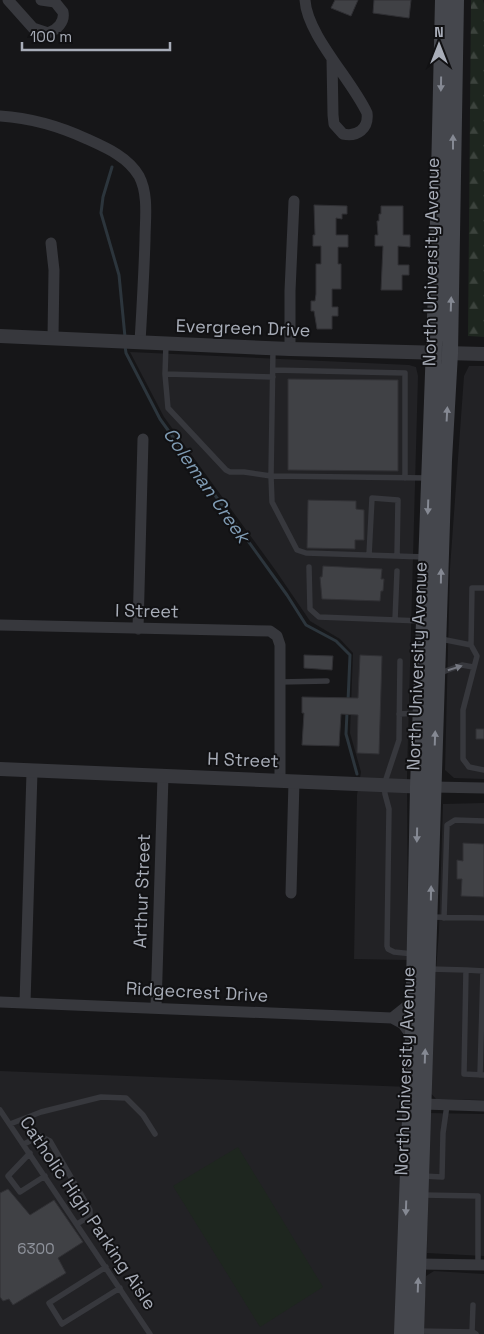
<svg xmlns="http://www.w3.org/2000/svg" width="484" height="1334" font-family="'Space Grotesk',sans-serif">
<defs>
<pattern id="forest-firs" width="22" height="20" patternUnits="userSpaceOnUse" patternTransform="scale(1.25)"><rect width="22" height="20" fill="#1e261f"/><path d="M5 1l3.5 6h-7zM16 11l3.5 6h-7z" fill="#3c433d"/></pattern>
</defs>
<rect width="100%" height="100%" fill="#161618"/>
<!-- built -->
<path fill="#222225" d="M130,352L409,365L416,367L418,376L407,775L408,960L354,959L357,795L361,772L350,733L353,653L340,639L310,621L276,571L164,417Z
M469,366H484V779L454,778L445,770L450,568L464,376Z
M484,803V1100L436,1099L427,1089L439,931L443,804Z
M0,1071L410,1087L403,1334H0Z
M428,1113L484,1114V1256L427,1253Z
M434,1271L484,1274V1334H423L426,1276Z"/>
<!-- forest -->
<path fill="url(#forest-firs)" d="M471,0H483L484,4V337L468,336Z"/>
<!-- pitch -->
<path fill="#1e261f" d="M238,1147L323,1287L260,1327L173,1186Z"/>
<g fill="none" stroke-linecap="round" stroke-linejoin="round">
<!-- stream -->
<path stroke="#2c353c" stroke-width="3" d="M112,167L103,197L101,213L119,275L125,337
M125,346L126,353L160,419L287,595L306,625L336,641L350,655L348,701
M347,712L346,734L357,774"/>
</g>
<!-- building -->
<path fill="#404145" stroke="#303034" d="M335,0H358L351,16L331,8Z
M374,0H411L409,18L373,13Z
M314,205L347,206V214H342V219L336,218V235H348V247H338V264H341V289H332V307H338V316H332V329H317L314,311H311V301H315L316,294V264H321V246H313V235H315Z
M381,206H403V235H410V247L398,246V265H409V275H402V290H381L383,246H375V235H378L377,221H379V214H381Z
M288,379L398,380V471L288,470Z
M308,500L356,501V509L364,510V540H355V549L307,548Z
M323,566L382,569L381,579H384L383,591H381L380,601L322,599L320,577H322Z
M304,655L333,656L332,670L304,668Z
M360,655L382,656L379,754L357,753L358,715L341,714L339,746L302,745L304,713H302V697L358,698Z
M476,729H484V739H476Z
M463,843L484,844V897L461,896L462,879H457V860L463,861Z
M8,1189L30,1215L54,1200L83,1242L58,1258L66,1273L13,1305L9,1299L3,1301L0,1297V1193Z"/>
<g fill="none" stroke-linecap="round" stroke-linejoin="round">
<!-- service -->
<path stroke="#37383d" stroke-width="5.5" d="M166,344L165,374L273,377
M273,348L271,476L428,478
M273,370L405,373V478
M165,374L168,408L226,470L230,472H244L271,476L272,502L297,550L306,553L425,557
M369,555L372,498L398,500L397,556
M309,567L310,609L319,617L422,621
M484,588H472L471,645L477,656L463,710V759L469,767L484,770
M395,620L397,571
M441,639L471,645
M400,661L399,740L384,785L385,794L389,809L387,946L388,949L394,952L413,954
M440,673L462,665L473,667
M280,682L327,681
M399,714L419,713
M430,917L484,918
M444,918L447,825L455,820L484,821
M430,969L466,970
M484,971L466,970L464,1074L484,1075
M480,1075L483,971
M0,1110L150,1334
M10,1124L41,1112L101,1097L126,1098L143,1115L155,1134
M24,1144L40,1136L50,1141L90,1210V1216L77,1224
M30,1153L8,1176L20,1192L45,1176
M423,1176L442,1177L443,1133L447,1105
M423,1195L478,1196V1265
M106,1267L49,1303L62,1324L120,1288
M418,1331L473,1332L476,1334
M472,1332L473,1305"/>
<!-- minor -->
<path stroke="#37383d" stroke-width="11" d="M8,0L33,28L48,33C57,30 65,22 63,12L55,2L41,0
M305,0C307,35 352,80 367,113C369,129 357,137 343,134L334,124L333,115L332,59
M0,116C31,118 59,126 87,139C107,148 128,157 139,176C149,195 145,220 145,240C144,274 142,308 140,342
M51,243L54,270L53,337
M290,349V291L294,201
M0,625L270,631L277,636L280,645V780
M138,629L143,439
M434,787L484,788
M291,893L294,781
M0,1002L392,1018L403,1024L413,1038
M25,1003L32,772
M156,1008L163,776
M392,1018L407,1006L413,996
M424,1104L484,1106
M419,1264L484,1265"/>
<!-- tertiary -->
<path stroke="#37383d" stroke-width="14" d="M0,336L290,349L484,354
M0,769L428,787"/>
<!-- secondary -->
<path stroke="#45474d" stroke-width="16" d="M402,1334L413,1038L418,787L437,263L443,0
M416,1334L444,460L450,353L456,0"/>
</g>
<!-- one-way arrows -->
<defs><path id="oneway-solid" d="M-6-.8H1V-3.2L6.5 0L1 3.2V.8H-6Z" transform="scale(1.25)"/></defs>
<g fill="#858993">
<use href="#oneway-solid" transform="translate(441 84) rotate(91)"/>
<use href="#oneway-solid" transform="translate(453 142) rotate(-90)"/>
<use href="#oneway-solid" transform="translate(451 304) rotate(-88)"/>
<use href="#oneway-solid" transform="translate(447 414) rotate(-87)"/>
<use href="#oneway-solid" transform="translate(428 507) rotate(92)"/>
<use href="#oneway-solid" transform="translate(441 576) rotate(-89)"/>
<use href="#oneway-solid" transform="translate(435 738) rotate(-88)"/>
<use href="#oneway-solid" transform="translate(417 835) rotate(91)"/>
<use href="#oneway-solid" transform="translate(431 893) rotate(-89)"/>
<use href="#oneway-solid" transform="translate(425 1056) rotate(-88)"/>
<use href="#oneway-solid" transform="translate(406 1208) rotate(92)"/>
<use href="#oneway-solid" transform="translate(418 1285) rotate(-88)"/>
</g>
<use fill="#757881" href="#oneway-solid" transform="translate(455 668) rotate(-17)"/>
<g text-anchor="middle" stroke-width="4" stroke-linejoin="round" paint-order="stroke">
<!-- number labels -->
<g font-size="15" fill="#8e929b">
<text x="36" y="1254">6300</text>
</g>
<!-- street labels -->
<g font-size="18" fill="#a8adb8" stroke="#111113">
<text transform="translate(431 262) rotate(-89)" y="6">North University Avenue</text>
<text transform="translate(243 328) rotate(2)" y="6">Evergreen Drive</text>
<text transform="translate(147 611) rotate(1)" y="6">I Street</text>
<text transform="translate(417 666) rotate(-88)" y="6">North University Avenue</text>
<text transform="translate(243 760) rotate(2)" y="6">H Street</text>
<text transform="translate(142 891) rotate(-88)" y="6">Arthur Street</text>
<text transform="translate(197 992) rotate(3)" y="6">Ridgecrest Drive</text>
<text transform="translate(405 1071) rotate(-88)" y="6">North University Avenue</text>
<text transform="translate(88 1213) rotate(56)" y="6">Catholic High Parking Aisle</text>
</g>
<!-- water labels -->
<g font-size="19" font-style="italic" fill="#7f9bb3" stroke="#111113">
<text transform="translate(207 485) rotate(55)" y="7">Coleman Creek</text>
</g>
</g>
<!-- north arrow -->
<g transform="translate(439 45)" stroke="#111113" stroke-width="4" paint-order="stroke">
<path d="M0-4L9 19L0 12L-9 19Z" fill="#a8adb8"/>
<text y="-8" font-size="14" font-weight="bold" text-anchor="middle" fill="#a8adb8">N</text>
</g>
<!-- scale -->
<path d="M22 42v8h148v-8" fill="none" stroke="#a8adb8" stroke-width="2.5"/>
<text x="30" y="42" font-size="15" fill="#a8adb8" stroke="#111113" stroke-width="4" paint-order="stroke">100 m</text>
</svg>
